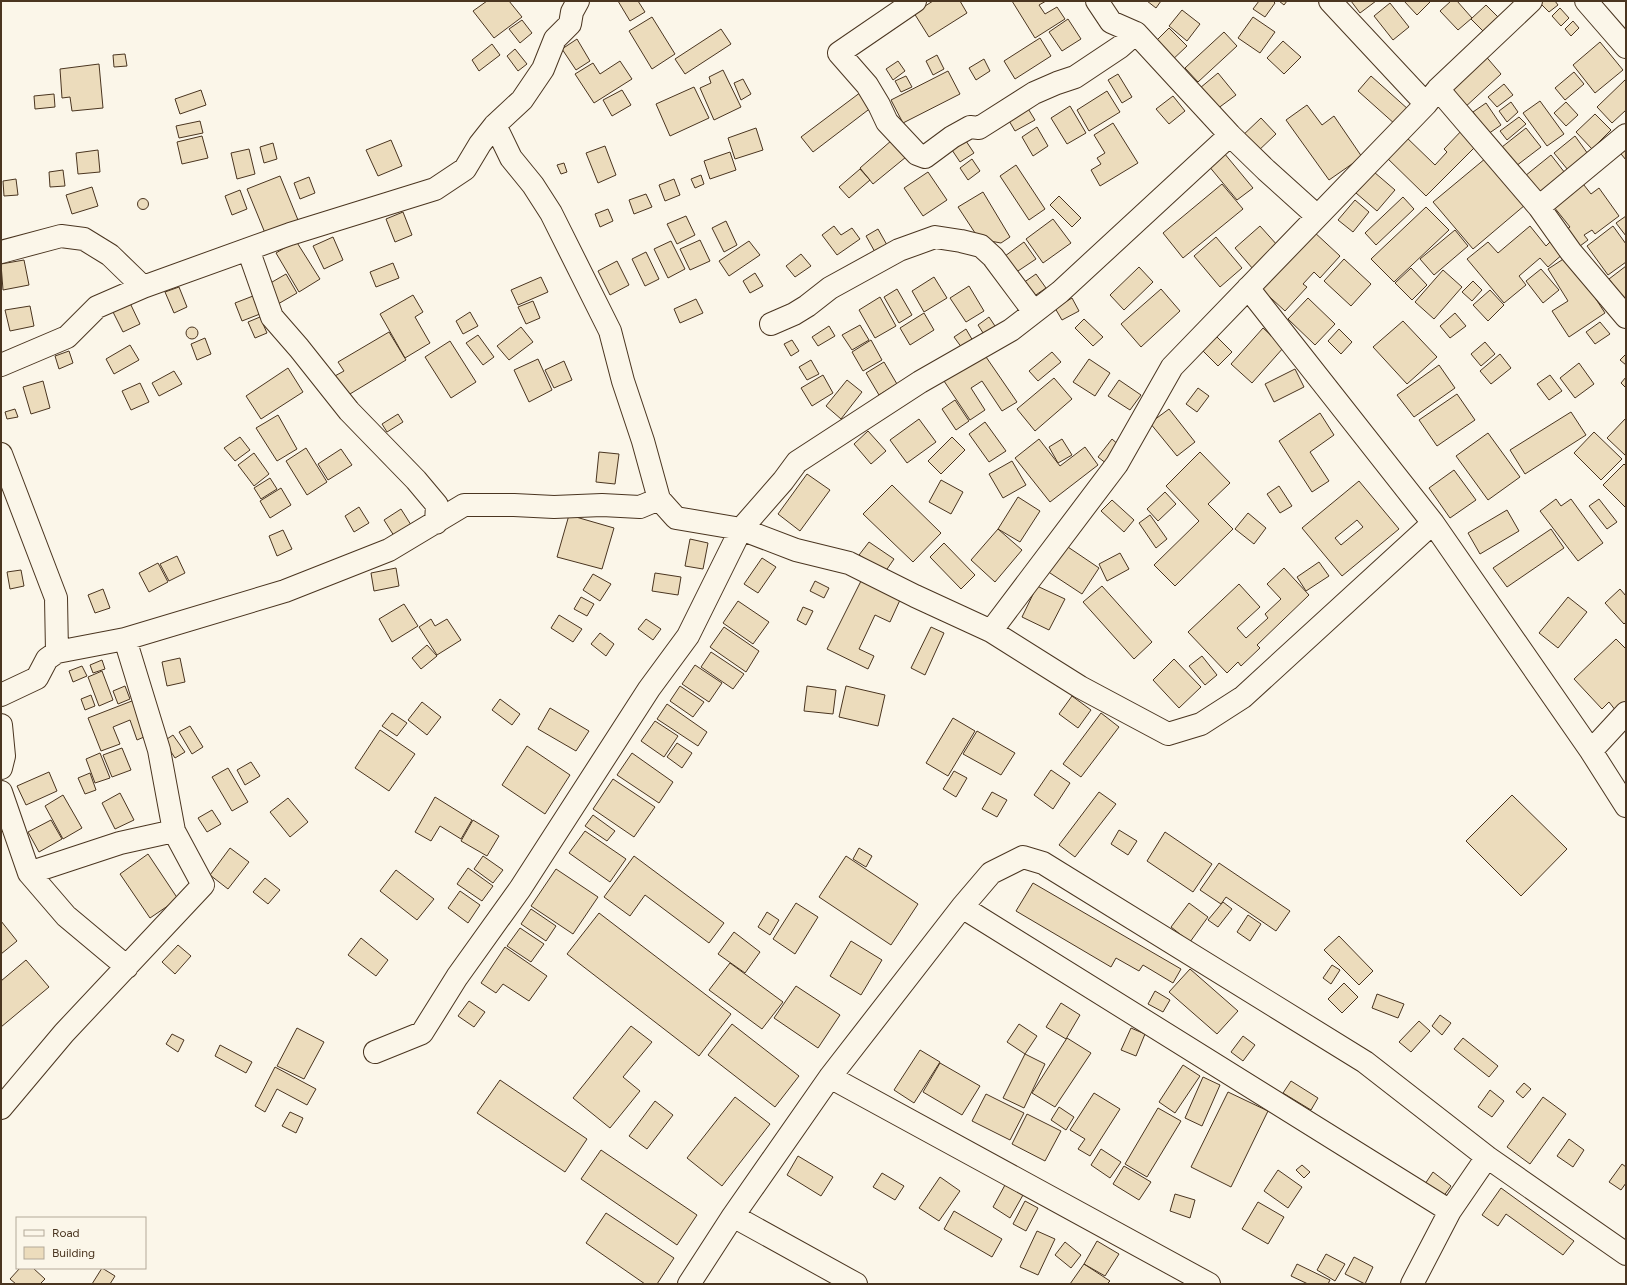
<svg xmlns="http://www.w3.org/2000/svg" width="1627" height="1285" font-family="Figtree,sans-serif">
<rect width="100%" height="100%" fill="#fbf6e9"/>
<!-- building -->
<path fill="#ecdcbc" stroke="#4a3520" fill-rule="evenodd" d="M487,1H509L522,17L494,38L473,11Z
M618,1H638L645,12L630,21Z
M933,1H960L967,13L929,37L914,13Z
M1012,1H1046L1039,5L1045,14L1057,7L1065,19L1035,38Z
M1147,1H1161L1156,8Z
M1259,1H1273L1275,3L1265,17L1253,9Z
M1279,1H1287L1284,5Z
M1351,1H1376L1360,13Z
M1404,1H1431L1417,15Z
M1451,1H1457L1472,18L1458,30L1440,11Z
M1543,1H1555L1558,5L1549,12L1540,3Z
M1390,3L1409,27L1393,40L1374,16Z
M1486,5L1500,19L1485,33L1471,19Z
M1560,8L1569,18L1561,26L1552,16Z
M1182,10L1200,24L1187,41L1169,26Z
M652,17L675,54L652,69L629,31Z
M1253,17L1275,32L1260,53L1238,38Z
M1068,19L1081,39L1062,51L1049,32Z
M522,20L532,33L520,43L509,29Z
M1573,21L1579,28L1571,36L1565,29Z
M1169,28L1187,46L1169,63L1151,46Z
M721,29L731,44L685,74L675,59Z
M1224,32L1237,46L1198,82L1185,68Z
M1040,38L1051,56L1015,79L1004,61Z
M577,39L590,61L576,70L562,49Z
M1283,41L1301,57L1284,74L1267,58Z
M1600,42L1623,70L1595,93L1573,65Z
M492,44L500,55L479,71L472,60Z
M515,49L527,64L518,71L507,56Z
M1483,53L1501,74L1463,109L1444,88Z
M125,54L127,66L114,67L113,55Z
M937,55L944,69L933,75L926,61Z
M984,59L990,71L976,80L969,68Z
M620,61L632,79L594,103L575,74L593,63L600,74Z
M898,61L905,71L893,80L886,69Z
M99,64L103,108L72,111L70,97L62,98L60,69Z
M723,70L741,107L714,120L700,88L711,83L709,77Z
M948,71L960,94L903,123L891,100Z
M1574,72L1584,84L1565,100L1555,88Z
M1218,73L1236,95L1217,109L1200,88Z
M1118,74L1132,97L1122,103L1108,80Z
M906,76L912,87L901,92L895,81Z
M1371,76L1409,110L1396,125L1358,91Z
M743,79L751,94L741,100L734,83Z
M1626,79V110L1612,123L1597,107Z
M1504,84L1513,95L1497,107L1488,97Z
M694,87L709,118L670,136L656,104Z
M201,90L206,105L180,114L175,99Z
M622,90L631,105L612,116L603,100Z
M1107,91L1120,112L1089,131L1077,110Z
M861,92L872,107L813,152L801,137Z
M54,94L55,107L35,109L34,96Z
M1173,96L1185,111L1169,124L1156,109Z
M1540,101L1564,134L1547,146L1523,113Z
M1511,102L1518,112L1507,122L1499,111Z
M1566,102L1578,115L1566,126L1554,113Z
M1486,103L1501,125L1488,134L1473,112Z
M1307,105L1322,125L1334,116L1362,157L1329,180L1286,120Z
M1070,106L1086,133L1067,144L1051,118Z
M1027,107L1035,120L1015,131L1008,119Z
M1595,114L1611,130L1592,149L1576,132Z
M1519,117L1526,124L1507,140L1500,131Z
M1261,118L1276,134L1256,153L1240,138Z
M200,121L203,133L179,138L176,126Z
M1113,123L1138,163L1100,186L1091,170L1101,164L1097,158L1105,153L1094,135Z
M1037,127L1048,146L1033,156L1022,137Z
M1465,127L1480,142L1426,196L1383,154L1403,134L1435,165L1447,152L1444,149Z
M756,128L763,150L735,159L728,138Z
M1526,128L1541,147L1516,166L1502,147Z
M202,136L208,158L182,164L177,142Z
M1575,136L1588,154L1568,170L1554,153Z
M391,140L402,166L378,176L366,150Z
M892,140L906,157L873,184L860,168Z
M966,141L974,153L960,162L952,150Z
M1626,142V160L1617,149Z
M273,143L277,159L264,163L260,147Z
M605,146L616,175L598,183L586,153Z
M249,149L255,174L237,179L231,153Z
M98,150L100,172L78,174L76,153Z
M730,152L736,170L710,179L704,161Z
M1224,153L1253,188L1237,200L1208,165Z
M1551,155L1565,173L1539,194L1525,176Z
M1486,158L1525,205L1473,249L1433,202Z
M972,159L980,171L968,180L960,168Z
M564,163L567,172L561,174L557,165Z
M1016,165L1045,209L1029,220L1000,176Z
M860,169L870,180L849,198L839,187Z
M63,170L65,186L50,187L49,172Z
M928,172L947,200L923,216L904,188Z
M1374,172L1395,190L1377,211L1356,193Z
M701,175L704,184L695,188L691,179Z
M280,176L298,220L265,233L247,189Z
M309,177L315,193L300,199L294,183Z
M16,179L18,195L4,196L3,181Z
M674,179L680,195L665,201L659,185Z
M1580,180L1591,194L1599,188L1619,216L1595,234L1592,230L1584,235L1588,240L1576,249L1563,232L1570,227L1550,202Z
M1222,184L1243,209L1183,258L1163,233Z
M92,187L98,206L72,214L66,195Z
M240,190L247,209L232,215L225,196Z
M983,192L1010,237L1001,243L979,239L958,207Z
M646,194L652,207L634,214L629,200Z
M1059,196L1081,218L1072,227L1050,205Z
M1403,197L1414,209L1376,245L1365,233Z
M137.5 204a5.5 5.5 0 1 1 11 0a5.5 5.5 0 1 1-11 0Z
M1355,200L1369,212L1353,232L1338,220Z
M1426,207L1449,230L1394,282L1371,259Z
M608,209L613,221L600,227L595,214Z
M403,212L412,235L395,242L386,219Z
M686,216L695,235L677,244L667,224Z
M1626,216V236L1616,223Z
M1053,219L1071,243L1043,263L1026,239Z
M726,221L737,245L724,252L712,228Z
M834,226L841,235L852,228L860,239L837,255L822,235Z
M1260,226L1278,246L1253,269L1235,248Z
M1530,226L1546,246L1553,239L1564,253L1548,267L1540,258L1519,276L1526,285L1504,303L1467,259L1488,242L1498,253Z
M1613,226L1626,244V262L1608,275L1587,246Z
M878,229L887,245L875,252L866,236Z
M1455,230L1468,246L1434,275L1420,259Z
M1313,231L1340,256L1320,278L1314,272L1303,284L1307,287L1285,311L1260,288Z
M333,237L343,260L324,269L313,246Z
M1216,237L1242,268L1220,287L1194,256Z
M700,240L710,261L690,270L680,249Z
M296,241L320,279L299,292L276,253Z
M671,241L685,269L668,278L654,249Z
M749,241L760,255L729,276L719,261Z
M1024,242L1036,259L1012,275L1001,259Z
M646,252L659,279L645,286L632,259Z
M801,254L811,266L795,277L786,266Z
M1568,256L1605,313L1569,337L1552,311L1568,301L1548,269Z
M1344,259L1371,284L1351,306L1324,281Z
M24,260L29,285L3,290L1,264Z
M617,261L629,285L610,295L598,271Z
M393,263L399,278L376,287L370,272Z
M1626,266V302L1609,279Z
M1139,267L1153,282L1124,310L1110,295Z
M1411,268L1427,285L1412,300L1395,283Z
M1541,269L1559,290L1543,303L1526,281Z
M1443,270L1462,287L1434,319L1415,302Z
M755,273L763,286L750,293L743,281Z
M286,274L297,293L278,304L267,285Z
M1036,274L1046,288L1033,297L1023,283Z
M541,277L548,292L518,305L511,290Z
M934,277L947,298L924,312L912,291Z
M1473,281L1482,290L1472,301L1462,292Z
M969,286L984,311L966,322L950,298Z
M179,287L187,307L174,313L165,292Z
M897,289L912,315L899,323L884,297Z
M1161,289L1180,311L1141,347L1121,324Z
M1490,290L1504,305L1488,321L1473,305Z
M413,295L423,312L415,317L430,343L405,358L380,314Z
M253,296L260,314L242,321L235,303Z
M880,297L896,326L875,338L859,310Z
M1072,298L1079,311L1062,320L1055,308Z
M1308,298L1335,324L1315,345L1288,319Z
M696,299L703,313L680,323L674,309Z
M533,301L540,318L526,324L518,307Z
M130,303L140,324L123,332L113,312Z
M30,306L34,326L10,331L5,310Z
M470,312L478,326L463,334L456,321Z
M924,313L934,330L910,345L900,328Z
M1455,313L1466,326L1450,338L1440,326Z
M260,317L267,333L255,338L248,322Z
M989,317L999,332L987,339L978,325Z
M1084,319L1103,337L1093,346L1075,328Z
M1403,321L1437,357L1407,384L1373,347Z
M1600,322L1610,334L1595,344L1586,332Z
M860,325L869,340L852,350L842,335Z
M829,326L835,336L818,346L812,337Z
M186 333a6 6 0 1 1 12 0a6 6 0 1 1-12 0Z
M521,327L533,342L509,360L497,346Z
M1263,328L1284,347L1252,383L1231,364Z
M966,329L973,341L962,348L954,337Z
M1339,329L1352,342L1341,354L1328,341Z
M389,332L406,360L345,397L333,377L344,371L338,362Z
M478,335L494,357L483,365L466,343Z
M1216,336L1232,352L1218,366L1202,350Z
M205,338L211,354L197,360L191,344Z
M792,340L799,351L791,356L784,344Z
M871,340L882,360L863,371L852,352Z
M450,341L476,382L451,398L425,357Z
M1485,342L1495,354L1481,366L1471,354Z
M130,345L139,360L114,374L106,359Z
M69,351L73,363L59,369L55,356Z
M1052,352L1061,362L1038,381L1029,371Z
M984,354L1017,402L1002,411L982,381L971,388L985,410L970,420L944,381Z
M1500,354L1511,368L1491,384L1480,371Z
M1626,354V365L1620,360Z
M538,359L552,390L529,402L514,370Z
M1089,359L1110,373L1095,396L1073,382Z
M811,360L819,374L807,380L799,367Z
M564,361L572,380L554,388L545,370Z
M884,362L897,384L879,395L866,373Z
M1579,363L1594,384L1575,398L1560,378Z
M1439,365L1455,388L1414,417L1397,395Z
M288,368L303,392L261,419L246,396Z
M1295,369L1304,387L1274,402L1265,384Z
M174,371L182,384L159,396L152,383Z
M823,375L833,393L812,406L801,388Z
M1550,375L1562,391L1549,400L1537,384Z
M1626,377V388L1621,383Z
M1054,378L1072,399L1035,431L1017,409Z
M847,380L862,392L841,419L826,406Z
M1119,380L1141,395L1130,410L1108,396Z
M43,381L50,408L31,414L23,387Z
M140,383L149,402L131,410L122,391Z
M1198,388L1209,396L1197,412L1186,404Z
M1457,394L1475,420L1437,446L1419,420Z
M955,400L969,421L956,430L942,409Z
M15,409L18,417L7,419L5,412Z
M1169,409L1195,442L1177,456L1150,423Z
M1571,412L1586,435L1525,474L1510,450Z
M1320,413L1334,435L1310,452L1329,481L1312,492L1279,441Z
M398,414L403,422L387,432L382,424Z
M278,415L297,449L277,461L256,428Z
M1626,418V456L1607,438Z
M919,419L936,442L907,463L890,440Z
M985,422L1006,451L989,462L969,434Z
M868,431L886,451L871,464L854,444Z
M1594,432L1622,459L1601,480L1574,453Z
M1488,433L1520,477L1488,500L1456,456Z
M240,437L250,450L235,461L224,448Z
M952,437L965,450L941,474L928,461Z
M1039,439L1060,466L1085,447L1098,465L1050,502L1015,458Z
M1062,439L1072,455L1058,463L1049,447Z
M1112,439L1121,447L1107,464L1098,457Z
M306,448L327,482L307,495L286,461Z
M341,449L352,465L328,480L318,464Z
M599,452L619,454L615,484L596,482Z
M1200,452L1230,483L1208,504L1233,529L1175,586L1154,565L1199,521L1166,486Z
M254,453L269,474L254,486L238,465Z
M1012,461L1026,485L1003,498L989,474Z
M1624,464L1626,466V508L1603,485Z
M1454,470L1476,500L1450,518L1429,488Z
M807,474L830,490L800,531L778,514Z
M270,478L277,489L261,499L254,488Z
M941,480L963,492L951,514L929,502Z
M1359,481L1399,529L1342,576L1302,528ZM1357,520L1363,527L1341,545L1335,538Z
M892,485L941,533L913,562L863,514Z
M1279,486L1292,506L1280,513L1267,494Z
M281,488L291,505L270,518L260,501Z
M1165,492L1176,504L1158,521L1147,509Z
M1018,497L1040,511L1020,542L998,529Z
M1556,499L1561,506L1571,499L1603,543L1578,561L1540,511Z
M1599,499L1617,522L1607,529L1589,506Z
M1112,500L1134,520L1124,532L1101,511Z
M359,507L369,523L354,532L345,516Z
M401,509L413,528L396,539L384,520Z
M1507,510L1519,531L1480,554L1468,533Z
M1248,513L1266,528L1254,544L1235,529Z
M569,515L614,528L602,569L557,557Z
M1150,515L1167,539L1156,548L1139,523Z
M998,529L1022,550L995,582L971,560Z
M1551,529L1564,548L1507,587L1493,568Z
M283,530L292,549L277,556L269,536Z
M690,539L708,543L703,569L685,566Z
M869,542L894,559L885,572L859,555Z
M944,543L975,575L961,589L930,557Z
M1065,545L1099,568L1082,594L1047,571Z
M1120,553L1129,569L1107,581L1099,564Z
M177,556L185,573L169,581L160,564Z
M762,558L776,567L758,593L744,584Z
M1319,562L1329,576L1306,591L1297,577Z
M158,563L168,582L149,592L139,573Z
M396,568L399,586L374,591L371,573Z
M1284,568L1309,595L1257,645L1260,648L1241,666L1238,662L1227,673L1188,632L1239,584L1260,607L1237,628L1246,638L1268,618L1265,614L1281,599L1267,584Z
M21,570L24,586L10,589L7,572Z
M655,573L681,577L678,595L652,591Z
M593,574L611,584L600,601L583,590Z
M815,581L829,588L824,598L810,591Z
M861,581L900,600L890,622L875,615L859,649L874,656L868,669L827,649Z
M1037,586L1065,599L1049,630L1022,617Z
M1102,586L1152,642L1134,659L1083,602Z
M103,589L110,608L95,613L88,595Z
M1620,589L1626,596V622L1624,624L1605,603Z
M581,597L594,604L587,616L574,609Z
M1568,597L1587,612L1558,648L1539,633Z
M738,601L769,622L753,644L723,623Z
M404,604L418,626L392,642L379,619Z
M803,607L813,611L806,625L797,620Z
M559,615L582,629L573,642L551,628Z
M431,619L435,626L447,619L461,640L437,655L419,627Z
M646,619L661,629L653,640L638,629Z
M724,627L759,651L746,672L710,647Z
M931,627L944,633L925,675L911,668Z
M600,633L614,644L606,656L591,644Z
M1616,639L1626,649V701L1616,711L1609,702L1602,709L1574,679Z
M427,645L437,656L421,669L412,658Z
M711,652L744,674L733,689L701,667Z
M1202,656L1217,675L1205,685L1189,666Z
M180,658L185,682L167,686L162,662Z
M1174,659L1201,687L1179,708L1153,680Z
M102,660L105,669L93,673L90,665Z
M695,665L722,683L709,702L682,684Z
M82,666L87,676L73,682L69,671Z
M102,671L113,700L99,706L88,677Z
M125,686L130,699L118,704L113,691Z
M680,686L704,702L693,717L670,701Z
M807,686L836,690L833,714L804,711Z
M846,686L885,695L878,726L839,717Z
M91,695L95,706L85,710L81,699Z
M1072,696L1091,710L1078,728L1059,714Z
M137,699L151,734L137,740L130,720L113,727L120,744L101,751L88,718Z
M500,699L520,714L512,725L492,710Z
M422,702L441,717L427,735L408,720Z
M667,704L707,732L698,746L657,719Z
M550,708L589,731L576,751L538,729Z
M392,713L407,723L397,736L382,726Z
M1101,713L1119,727L1081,777L1063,764Z
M953,718L975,731L948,776L926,763Z
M655,721L678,736L664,757L641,741Z
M190,726L203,747L192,754L179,732Z
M380,730L415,754L389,791L355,768Z
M977,731L1015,753L1001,775L963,754Z
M173,735L185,752L175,758L164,741Z
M677,743L692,753L682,768L667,757Z
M527,746L570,775L545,814L502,785Z
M122,748L131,770L112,777L103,755Z
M100,753L110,778L95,783L86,759Z
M632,753L673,782L659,803L617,775Z
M251,762L260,776L245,785L237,770Z
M228,768L248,802L232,811L212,777Z
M1051,770L1070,783L1053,809L1034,795Z
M954,771L967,778L956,797L943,789Z
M49,772L57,791L26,805L17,786Z
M90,773L96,790L85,794L78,778Z
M613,779L655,807L634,837L593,809Z
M992,792L1007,800L997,817L982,809Z
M1099,792L1116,804L1075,857L1059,845Z
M120,793L134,820L115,829L102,803Z
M63,795L82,828L63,839L45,806Z
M1512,795L1567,849L1521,896L1466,841Z
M435,797L472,820L461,839L440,826L431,841L415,832Z
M288,798L308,822L290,837L270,812Z
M212,810L221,824L207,832L198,818Z
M593,815L615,831L607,841L585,826Z
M51,820L62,839L39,852L28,832Z
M473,820L499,836L487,856L461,841Z
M1119,830L1137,841L1128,855L1111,844Z
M585,831L626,859L610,882L569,853Z
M1165,832L1212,864L1193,892L1147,861Z
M230,848L249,862L228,889L210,875Z
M859,848L872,856L866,867L853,859Z
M148,854L178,899L150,918L120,874Z
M483,856L503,870L493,883L474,869Z
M634,856L724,923L709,943L645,895L630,916L604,897Z
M846,856L918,904L891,945L819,897Z
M1219,863L1290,911L1276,931L1226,897L1221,904L1200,890Z
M468,868L493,886L482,901L457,884Z
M556,869L598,897L573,934L531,906Z
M396,870L434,899L417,920L380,891Z
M265,878L280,890L268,904L253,892Z
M1033,883L1181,969L1173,983L1143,965L1139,971L1116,958L1111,967L1016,911Z
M460,891L480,905L468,923L448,908Z
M1223,902L1232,909L1218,927L1208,920Z
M796,903L818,917L795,954L773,939Z
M1189,903L1208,917L1190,942L1171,927Z
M531,909L556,926L546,941L521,924Z
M767,912L779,920L770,935L758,927Z
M599,913L731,1014L699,1056L567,954Z
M1248,915L1261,924L1250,941L1237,932Z
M1,921L17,941L1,954Z
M520,928L544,944L531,962L507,946Z
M734,932L760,952L745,973L718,954Z
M1339,936L1373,971L1359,985L1324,950Z
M361,938L388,960L376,976L348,955Z
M851,941L882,960L861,995L830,976Z
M178,945L191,956L175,974L162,962Z
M505,947L547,976L529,1001L503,984L496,993L481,983Z
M26,960L49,987L1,1027V981Z
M730,963L783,1002L762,1029L709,990Z
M1332,965L1340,970L1331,984L1323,978Z
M1190,969L1238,1011L1217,1034L1169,992Z
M1344,983L1358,997L1342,1013L1328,999Z
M796,986L840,1015L818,1048L774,1018Z
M1155,991L1170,1000L1163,1012L1148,1004Z
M1377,994L1404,1004L1398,1018L1372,1008Z
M469,1001L485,1012L474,1027L458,1016Z
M1061,1003L1080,1015L1066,1039L1046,1027Z
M1440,1015L1451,1023L1442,1035L1432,1026Z
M1419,1021L1430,1031L1411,1052L1399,1042Z
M732,1024L799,1076L775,1107L708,1055Z
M1019,1024L1037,1036L1025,1054L1007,1042Z
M631,1026L652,1042L623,1077L640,1091L610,1128L573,1098Z
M297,1028L324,1042L304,1079L277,1066Z
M1131,1028L1145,1034L1136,1056L1121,1050Z
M172,1034L184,1040L178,1052L166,1044Z
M1243,1036L1255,1045L1243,1061L1231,1052Z
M1067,1038L1091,1053L1055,1107L1032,1093Z
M1463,1038L1498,1066L1489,1077L1454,1049Z
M220,1045L252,1062L246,1073L215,1056Z
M920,1050L940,1062L914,1103L894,1090Z
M1025,1054L1045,1064L1024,1108L1003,1098Z
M940,1063L980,1086L962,1115L923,1092Z
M1183,1065L1200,1076L1175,1113L1159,1102Z
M275,1067L316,1089L307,1105L277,1089L265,1112L255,1106Z
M1203,1077L1220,1085L1202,1126L1185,1118Z
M500,1080L587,1139L565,1172L477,1113Z
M1291,1081L1318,1098L1311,1110L1283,1093Z
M1524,1083L1531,1089L1523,1098L1516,1092Z
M1490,1090L1504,1101L1492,1117L1478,1107Z
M1228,1092L1268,1111L1231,1187L1191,1167Z
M1094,1093L1120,1109L1090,1156L1078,1149L1085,1139L1070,1130Z
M986,1094L1024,1113L1010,1140L972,1121Z
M735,1097L770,1124L722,1186L687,1158Z
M1543,1097L1566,1114L1530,1164L1507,1147Z
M655,1101L673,1115L647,1149L629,1136Z
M1059,1107L1074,1117L1066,1130L1051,1120Z
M1158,1108L1181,1121L1147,1177L1125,1164Z
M290,1112L303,1118L296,1133L282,1126Z
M1027,1114L1061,1131L1045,1161L1012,1144Z
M1569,1139L1584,1150L1573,1167L1557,1156Z
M1101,1149L1121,1162L1110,1178L1091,1165Z
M601,1150L697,1215L677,1245L581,1179Z
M798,1156L833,1177L821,1196L787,1175Z
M1622,1164L1626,1167V1183L1621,1190L1609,1182Z
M1302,1165L1310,1172L1304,1178L1296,1170Z
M1124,1166L1151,1182L1139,1200L1113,1184Z
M1278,1170L1302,1187L1288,1208L1264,1191Z
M1433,1172L1451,1186L1443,1197L1425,1184Z
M882,1173L904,1186L895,1200L873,1187Z
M940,1177L960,1191L939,1221L919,1208Z
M1005,1185L1023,1195L1010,1218L993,1207Z
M1501,1188L1574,1241L1563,1255L1506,1214L1498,1226L1482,1215Z
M1175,1194L1195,1200L1190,1218L1170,1211Z
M1025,1201L1038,1208L1026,1231L1013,1224Z
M1258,1202L1284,1217L1268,1244L1242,1229Z
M954,1211L1002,1239L992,1257L944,1229Z
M606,1213L674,1258L657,1284H645L586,1243Z
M1037,1231L1055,1239L1038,1275L1020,1267Z
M1097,1241L1119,1254L1105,1276L1084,1264Z
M1065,1242L1081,1255L1071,1268L1055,1255Z
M1326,1254L1345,1264L1335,1281L1317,1270Z
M1354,1257L1373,1267L1365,1284L1345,1274Z
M1084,1264L1110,1281L1107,1284H1070Z
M1297,1264L1330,1280L1328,1284H1308L1291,1276Z
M20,1268H33L45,1279L40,1284H16L10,1279Z
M102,1268L115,1276L110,1284H92Z"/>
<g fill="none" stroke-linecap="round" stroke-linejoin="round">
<defs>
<path id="minor" d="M915,1L839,53L867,85L879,105L887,122L917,154L925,157L952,137L970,127L979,128L1034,93L1057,83L1075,77L1120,47L1136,33
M1097,1L1111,22L1136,33L1230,135L1266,170L1317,216
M1330,1L1426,104
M1586,1L1626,47
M1438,89L1539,207L1571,252L1626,317
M495,125L511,158L533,185L551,213L610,331L623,381L643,441L659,499L676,518L741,529L796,550L849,563L915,596L991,631L1080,687L1168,734L1201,724L1243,697L1433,523
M1539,207L1626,135
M248,249L272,317L299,348L349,411L416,480L437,505L436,523
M1,252L61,236L84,239L110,255L143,287L290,234L435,189L465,169L480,144L495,125L522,100L543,69L555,39L570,24L572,12L578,1
M1248,288L1433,523L1591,751L1626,806
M771,324L794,314L807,306L830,288L899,250L935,237L961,241L981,246L993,257L1034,312
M1,365L67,337L97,307L143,287
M1,454L56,598L57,652
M991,631L1117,464L1172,367L1426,104L1438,89L1531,1
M125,639L159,750L174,831
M1,695L37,678L47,659L57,652L125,639L285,591L389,550L464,505H514L554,507L602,505L640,507L659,499
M1,725L4,756L1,768
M1591,751L1626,713
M1,792L29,873L120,843L174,831L203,885L64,1033L1,1108
M29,873L66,916L127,967
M962,907L1450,1211
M375,1052L422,1033L457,977L520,889L649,689L688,636L741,529L783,481L797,462L920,382L1011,330L1060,292L1230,135
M830,1077L1209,1284
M733,1216L856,1284
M689,1284L733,1216L830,1077L962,907L991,873L1023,857L1043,863L1365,1062L1487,1157L1626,1254
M1412,1284L1450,1211L1487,1157"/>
</defs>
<!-- minor casing -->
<use href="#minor" stroke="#4a3520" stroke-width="24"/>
<!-- minor -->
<use href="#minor" stroke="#fbf6e9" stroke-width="22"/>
</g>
<!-- border -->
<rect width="1627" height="1285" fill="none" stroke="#4a3520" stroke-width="4"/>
<!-- legend -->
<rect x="16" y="1217" width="130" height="52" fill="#fbf6e9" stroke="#b4a999"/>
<rect x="24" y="1230" width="20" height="6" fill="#fbf6e9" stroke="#b4a999"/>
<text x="52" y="1237" font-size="12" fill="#4a3520">Road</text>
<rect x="24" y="1247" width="20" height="12" fill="#ecdcbc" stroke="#b4a999"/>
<text x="52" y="1257" font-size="12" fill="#4a3520">Building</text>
</svg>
